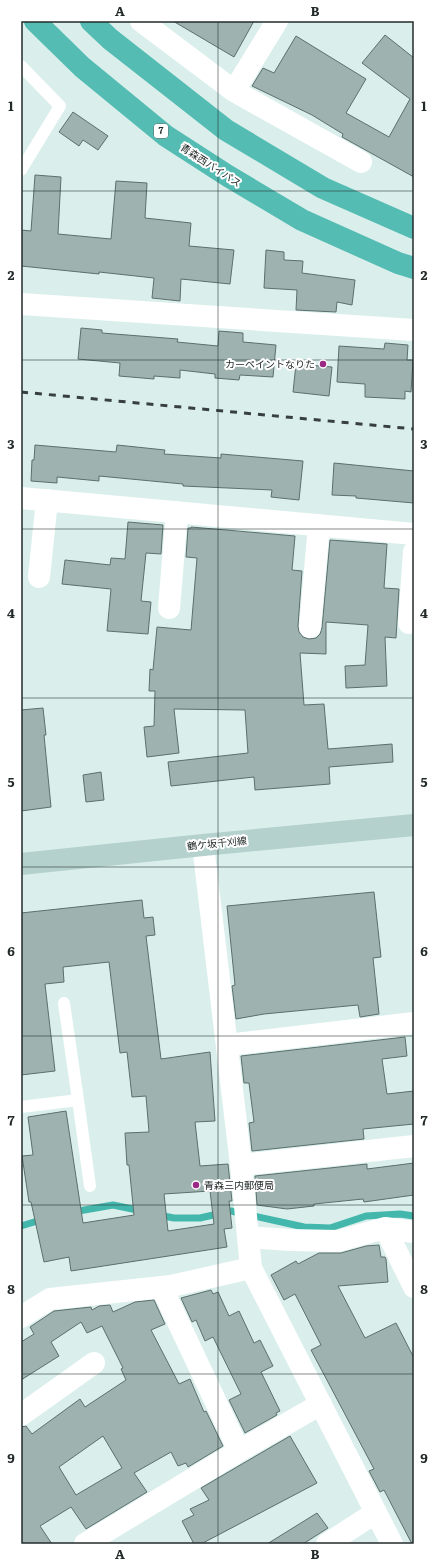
<svg xmlns="http://www.w3.org/2000/svg" width="435" height="1565" font-family="Literata,'Noto Sans JP',serif">
<rect width="100%" height="100%" fill="#daefec"/>
<g fill="none" stroke-linecap="round" stroke-linejoin="round">
<!-- stream -->
<path stroke="#44b7ad" stroke-width="7" d="M73,1212L113,1205L142,1211
M158,1215L174,1218H200L231,1211L304,1227L330,1228L366,1216L400,1214L414,1216
M21,1226L44,1219"/>
</g>
<!-- building -->
<path fill="#9eb2b0" stroke="#5c6f6c" fill-rule="evenodd" d="M173,21H254L234,57Z
M385,35L414,58V177L342,137L343,134L312,115L252,86L263,68L274,73L296,36L366,79L346,113L389,137L410,99L362,63Z
M73,112L108,136L98,150L83,140L79,146L59,132Z
M35,175L61,177L58,234L111,239L116,181L147,183L145,218L191,223L189,246L234,250L230,284L181,279L180,301L152,298L154,278L99,272V274L21,266V230L31,231Z
M266,250L284,252V260L303,261L302,273L355,280L352,305L337,302L336,312L296,310L297,290L264,288Z
M81,328L102,330V333L178,339L177,342L218,346L219,331L243,333V342L276,345L273,377L240,375L239,380L215,378V374L180,370V378L154,376V379L119,376L120,363L78,359Z
M385,343L408,345L407,360H413L411,392L405,391V399L365,397V384L337,382L339,346L384,349Z
M296,364L332,367L329,396L293,392Z
M35,445L116,452L117,445L165,450L164,454L221,458V454L303,461L299,500L271,497L272,490L183,486V484L99,476V481L57,477V483L31,481L32,460H34Z
M334,463L414,471V503L356,498V496L332,495Z
M128,522L163,525L161,554L146,553L141,601L151,602L148,634L107,631L111,589L62,584L65,560L110,565L111,558L125,559Z
M191,527L295,536L292,570L302,571L298,626L299,632L303,637L309,639L316,638L320,634L322,628L330,540L387,544L384,588L399,589L396,638L385,637L387,686L346,688L345,666L365,665L368,625L326,622V654L300,653L304,705L324,704L328,749L392,744L393,762L329,767L330,784L255,790L254,777L171,786L168,762L248,753L245,710L174,709L179,753L147,757L144,727L154,726L155,691H149L150,669L153,670L157,627L191,630L197,558L186,557L188,528H191Z
M43,708L46,735H44L51,807L21,811V710Z
M101,772L104,800L86,802L83,775Z
M374,892L381,957L373,958L379,1014L360,1017L358,1005L264,1014L236,1019L232,986L235,985L227,906Z
M142,900L144,918L153,917L155,935L146,936L161,1059L210,1052L215,1121L195,1122L200,1166L228,1164L232,1201H229L232,1228L224,1229L227,1247L71,1271L69,1257L44,1262L31,1202H29L22,1156L33,1155L28,1117L66,1111L83,1223L134,1215L129,1165H127L125,1133L149,1132L146,1096L132,1097L127,1052L120,1053L109,962L63,967L64,982L45,984L55,1071L21,1075V913ZM210,1191L214,1224L168,1231L164,1194Z
M405,1037L407,1056L382,1059L387,1094L414,1091V1124L363,1129L364,1139L252,1151L249,1123L254,1122L249,1083H244L241,1056Z
M414,1163V1195L364,1202L363,1199L314,1204V1206L287,1209L257,1205L255,1176L367,1164V1169Z
M379,1245L381,1257H385L386,1259L388,1282L338,1286L365,1338L396,1323L414,1358V1544H412L384,1490L380,1492L369,1471L374,1469L311,1350L321,1345L295,1294L284,1300L271,1275L296,1261L298,1264L319,1253H341L366,1246Z
M211,1290L213,1294L218,1292L229,1316L239,1311L254,1343L260,1340L273,1366L261,1372L280,1411L276,1413L277,1415L245,1433L229,1400L241,1394L213,1337L205,1341L196,1320L192,1322L181,1298Z
M154,1300L165,1324L151,1330L179,1384L190,1379L204,1412L206,1411L223,1446L188,1467L186,1463L178,1466L171,1452L134,1473L147,1492L86,1529L71,1507L40,1526L52,1544H21V1427L26,1426L32,1434L80,1399L85,1407L126,1380L121,1369L123,1368L102,1326L87,1333L81,1322L51,1342L59,1356L21,1380V1342L34,1334L30,1327L54,1311L91,1307L92,1310L99,1306L110,1305L113,1312L135,1302ZM103,1436L122,1468L76,1495L59,1467Z
M290,1436L317,1483L201,1544H194L182,1521L194,1515L190,1509L209,1500L201,1488Z
M317,1513L328,1528L303,1544H267Z"/>
<g fill="none" stroke-linecap="round" stroke-linejoin="round">
<!-- lane -->
<path stroke="#fff" stroke-width="12" d="M21,66L60,106L21,170
M64,1003L78,1100
M21,1107L78,1100L90,1186"/>
<!-- street -->
<path stroke="#fff" stroke-width="22" d="M141,21L234,91L361,162
M234,91L277,21
M21,304L414,330
M21,498L414,534
M39,577L47,500
M169,608L177,512
M409,623L414,552
M310,627L319,525
M203,845L241,1165L251,1268L392,1544
M227,1045L414,1023
M241,1165L414,1146
M385,1228L414,1232
M248,1237L290,1240L338,1241L385,1228L414,1287
M162,1288L239,1451
M21,1317L50,1299L171,1286L251,1268
M21,1415L94,1363
M85,1544L239,1451L321,1404
M327,1544L375,1513"/>
<!-- secondary -->
<path stroke="#b5d1ce" stroke-width="22" d="M21,864L203,845L414,825"/>
<!-- highway -->
<path stroke="#54bcb3" stroke-width="22" d="M35,21L82,67L166,136L228,176L302,220L398,263L414,268
M91,21L110,39L226,130L323,188L414,228"/>
<!-- rail -->
<path stroke="#37403f" stroke-width="3" stroke-dasharray="7 7" stroke-linecap="butt" d="M21,392L414,429"/>
</g>
<!-- grid -->
<path fill="none" stroke="#232b2a" stroke-width="1" stroke-opacity="0.55" d="M218,21V1544M21,191H414M21,360H414M21,529H414M21,698H414M21,867H414M21,1036H414M21,1205H414M21,1374H414"/>
<!-- markers -->
<g fill="#9b2884" stroke="#fff" stroke-width="1.5">
<circle cx="323" cy="364" r="4"/>
<circle cx="196" cy="1185" r="4"/>
</g>
<g text-anchor="middle" stroke-width="4" stroke-linejoin="round" paint-order="stroke">
<!-- shield labels -->
<rect fill="#fff" stroke="#656b6a" stroke-width="1" x="154" y="124" width="14" height="14" rx="3"/>
<g font-size="9" font-weight="bold" fill="#232b2a">
<text x="161" y="134">7</text>
</g>
<!-- street labels -->
<g font-size="10" fill="#232b2a" stroke="#fff">
<text transform="translate(211 165) rotate(33)" y="4">青森西バイパス</text>
<text transform="translate(217 843) rotate(-6)" y="4">鶴ケ坂千刈線</text>
</g>
<!-- poi labels -->
<g font-size="10" fill="#232b2a" stroke="#fff" text-anchor="end">
<text x="315" y="368">カーペイントなりた</text>
<text x="204" y="1189" text-anchor="start">青森三内郵便局</text>
</g>
</g>
<!-- border -->
<rect width="435" height="1565" fill="none" stroke="#ffffff" stroke-width="44"/>
<rect x="22" y="22" width="391" height="1521" fill="none" stroke="#232b2a" stroke-width="1.5"/>
<g font-size="13" text-anchor="middle" font-weight="bold" fill="#232b2a">
<text x="120" y="16">A</text>
<text x="315" y="16">B</text>
<text x="11" y="111">1</text>
<text x="424" y="111">1</text>
<text x="11" y="280">2</text>
<text x="424" y="280">2</text>
<text x="11" y="449">3</text>
<text x="424" y="449">3</text>
<text x="11" y="618">4</text>
<text x="424" y="618">4</text>
<text x="11" y="787">5</text>
<text x="424" y="787">5</text>
<text x="11" y="956">6</text>
<text x="424" y="956">6</text>
<text x="11" y="1125">7</text>
<text x="424" y="1125">7</text>
<text x="11" y="1294">8</text>
<text x="424" y="1294">8</text>
<text x="11" y="1463">9</text>
<text x="424" y="1463">9</text>
<text x="120" y="1559">A</text>
<text x="315" y="1559">B</text>
</g>
</svg>
